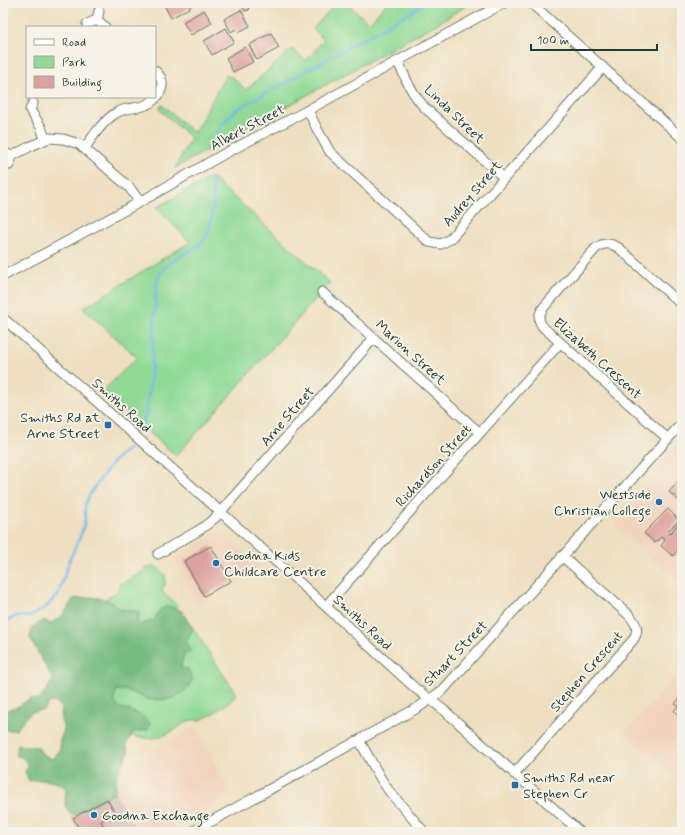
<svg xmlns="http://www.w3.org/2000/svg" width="685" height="835" font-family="Mynerve,sans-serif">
<rect width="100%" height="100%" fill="#f7f3e8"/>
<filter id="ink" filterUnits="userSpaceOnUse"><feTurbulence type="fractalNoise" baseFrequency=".025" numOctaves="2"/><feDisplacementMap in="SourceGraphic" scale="8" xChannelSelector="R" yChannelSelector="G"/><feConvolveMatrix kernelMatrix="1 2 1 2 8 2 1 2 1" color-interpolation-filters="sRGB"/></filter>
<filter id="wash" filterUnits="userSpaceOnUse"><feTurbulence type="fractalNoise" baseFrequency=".012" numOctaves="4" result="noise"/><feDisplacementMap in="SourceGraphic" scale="16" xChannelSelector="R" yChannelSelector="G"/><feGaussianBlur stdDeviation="0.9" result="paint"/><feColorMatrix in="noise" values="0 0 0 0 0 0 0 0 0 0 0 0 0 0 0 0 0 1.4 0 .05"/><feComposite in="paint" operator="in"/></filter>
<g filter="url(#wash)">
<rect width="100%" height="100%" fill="#eedfc0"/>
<!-- built -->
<path fill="#f2d4be" d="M682,440V586L615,526L655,478L653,471Z
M219,532L261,568L200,604L174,558Z
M682,669V783L625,733Z
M194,727L232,794L165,832H138L106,777Z"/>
<!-- industrial -->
<path fill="#cfc0ba" d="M115,793L138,832H79L70,817Z"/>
<!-- green -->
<path fill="#90da96" stroke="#588c65" d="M336,3H346L369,23L387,3H471L438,23L175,168L191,138L159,109L162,105L194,133L226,75L229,77L231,76L246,90L292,49L306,61L324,40L313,29Z
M211,177L330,283L176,456L103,391L137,357L83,308L190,242L156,208Z
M156,566L165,575V584L162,591C168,600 173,599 178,607L177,609L168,606L160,610L154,620L137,626L139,612L120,609L106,599L117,592L119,585L129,579L137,576L147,568Z
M193,628L234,691L236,696C232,701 207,718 200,720C197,721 194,719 191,720C187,721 181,725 178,728C160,739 151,740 131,736L133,732L148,730L138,714L118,708L114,700L116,690H126L150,700L181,668L186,643Z"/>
<!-- forest -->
<path fill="#74ba7f" stroke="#4a7c5a" d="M91,597L106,599L120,609L139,612L137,626L154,620L160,610L168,606L182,611L186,618L193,628L186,643L191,650L183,656L181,668L188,669L193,679L186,690L171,699L150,700L126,690H116L114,700L118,707C130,711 143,713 150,724L148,730L133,732L126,745L129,752C121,767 115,775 115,793L76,814H70L65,805L66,788C55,780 43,779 29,781L25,771L29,766L22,757L16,756L18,745L38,747L42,754L52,759L60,750V740L64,730L61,720L62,710L58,703L49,702L44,710L31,712L16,730H3V711L15,708L32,698L39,700L53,680L30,638L32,627L44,620L50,624L64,614L73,599Z"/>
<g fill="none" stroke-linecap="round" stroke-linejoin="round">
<!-- stream -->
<path stroke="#79b9ed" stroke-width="2.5" d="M213,141L223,123L236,110L411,12L424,3
M143,424C152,389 152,352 155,316C156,304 155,290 158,279C163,262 187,254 199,245C215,232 214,199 212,181
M3,622L17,616L22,617L31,616L45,608L58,595L70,559L82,532L85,520V504L91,492L113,462L129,448"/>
</g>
<g id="blocks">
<!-- building -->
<path fill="#dda19f" d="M163,3H189L191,7L171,18Z
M238,3H249L250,5L249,10L245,11L241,5L240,6Z
M204,10L212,23L191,35L183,22Z
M241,10L250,26L239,32L236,29L231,32L224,19Z
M226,28L234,42L212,55L204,41Z
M271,33L279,48L257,60L249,45Z
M245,47L253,62L233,72L226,58Z
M682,477V503L669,492Z
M668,509L679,520L667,532L670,534L678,524L682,527V545L673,556L661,546L665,540L661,537L655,543L644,533Z
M211,546L231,581L204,596L184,561Z
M682,696V718L674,711L678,706L675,704Z
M107,799L115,813L101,821L107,832H81L73,818Z"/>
</g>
</g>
<g filter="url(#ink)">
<use href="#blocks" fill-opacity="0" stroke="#677665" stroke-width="1"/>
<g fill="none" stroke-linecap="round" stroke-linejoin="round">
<defs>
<path id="minor" d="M531,3L682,138
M99,11L97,20L105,27
M87,24L97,20
M398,61C406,80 412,94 425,108L504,178
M33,103L30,110L41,127L45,139
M308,110L317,129L330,152L429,242L441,244L450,239L603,67
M85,148C93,136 103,121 116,113C125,107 136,109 146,105C160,98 169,83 155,71
M3,152L12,156L9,165
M12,156L29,147L49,138L63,139L79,144L129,187L140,202
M3,276L140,202L224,154L308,110L504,3
M322,292L480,433
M3,318L299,582L415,688L445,711L580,832
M668,439L544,328C537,321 538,315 544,307L596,248C604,242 611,243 619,248L682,305
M158,554L201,529L215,518L374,338
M326,606L560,343
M359,740L381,779L389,791L424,832
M514,774L633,640C640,630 636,623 629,615L562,556
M192,832L419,707L443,690L682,423"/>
</defs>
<!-- minor casing -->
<use href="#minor" stroke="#677665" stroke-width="11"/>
<!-- minor -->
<use href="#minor" stroke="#fff" stroke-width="9"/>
</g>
</g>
<!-- markers -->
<g fill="#1f6fb2" stroke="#f7f3e8" stroke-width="1.5">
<rect x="104" y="421" width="8" height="8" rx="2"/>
<circle cx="659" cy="502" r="4"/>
<circle cx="216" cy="563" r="4"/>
<rect x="511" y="781" width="8" height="8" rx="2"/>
<circle cx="94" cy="815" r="4"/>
</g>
<g text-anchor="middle" stroke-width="4" stroke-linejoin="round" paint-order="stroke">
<!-- street labels -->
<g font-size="14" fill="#1f3d34" stroke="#f7f3e8">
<text transform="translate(455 114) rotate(44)" y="5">Linda Street</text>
<text transform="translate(247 127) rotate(-28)" y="5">Albert Street</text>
<text transform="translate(472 193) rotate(-49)" y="5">Audrey Street</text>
<text transform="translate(411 352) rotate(42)" y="5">Marion Street</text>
<text transform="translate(598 358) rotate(42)" y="5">Elizabeth Crescent</text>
<text transform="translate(122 405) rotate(42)" y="5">Smiths Road</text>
<text transform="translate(287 416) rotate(-49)" y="5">Arne Street</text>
<text transform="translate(433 465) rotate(-48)" y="5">Richardson Street</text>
<text transform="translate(363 622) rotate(43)" y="5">Smiths Road</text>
<text transform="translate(455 653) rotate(-46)" y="5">Stuart Street</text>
<text transform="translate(586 671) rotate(-49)" y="5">Stephen Crescent</text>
</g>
<!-- poi labels -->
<g font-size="14" fill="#1f3d34" stroke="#f7f3e8" text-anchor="start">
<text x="100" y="422" text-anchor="end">Smiths Rd at<tspan x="100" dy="16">Arne Street</tspan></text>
<text x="651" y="499" text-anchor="end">Westside<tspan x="651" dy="16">Christian College</tspan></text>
<text x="224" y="560">Goodna Kids<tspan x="224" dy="16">Childcare Centre</tspan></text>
<text x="523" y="782">Smiths Rd near<tspan x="523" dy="16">Stephen Cr</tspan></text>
<text x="102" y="820">Goodna Exchange</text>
</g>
</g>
<!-- margin -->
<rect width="685" height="835" fill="none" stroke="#f7f3e8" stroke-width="16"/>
<!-- legend -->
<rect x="26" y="26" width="130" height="72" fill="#f7f3e8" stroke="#a1aaa0"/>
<rect x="34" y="39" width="20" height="6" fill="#ffffff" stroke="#a1aaa0"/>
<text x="62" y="46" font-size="12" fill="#1f3d34">Road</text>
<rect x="34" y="56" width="20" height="12" fill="#90da96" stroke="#a1aaa0"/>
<text x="62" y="66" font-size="12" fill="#1f3d34">Park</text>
<rect x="34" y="76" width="20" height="12" fill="#dda19f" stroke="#a1aaa0"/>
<text x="62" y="86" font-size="12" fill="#1f3d34">Building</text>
<!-- scale -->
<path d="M531 44v6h126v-6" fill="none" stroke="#1f3d34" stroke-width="2"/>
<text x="537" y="44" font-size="12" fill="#1f3d34" stroke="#f7f3e8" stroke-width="3" paint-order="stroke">100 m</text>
</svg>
